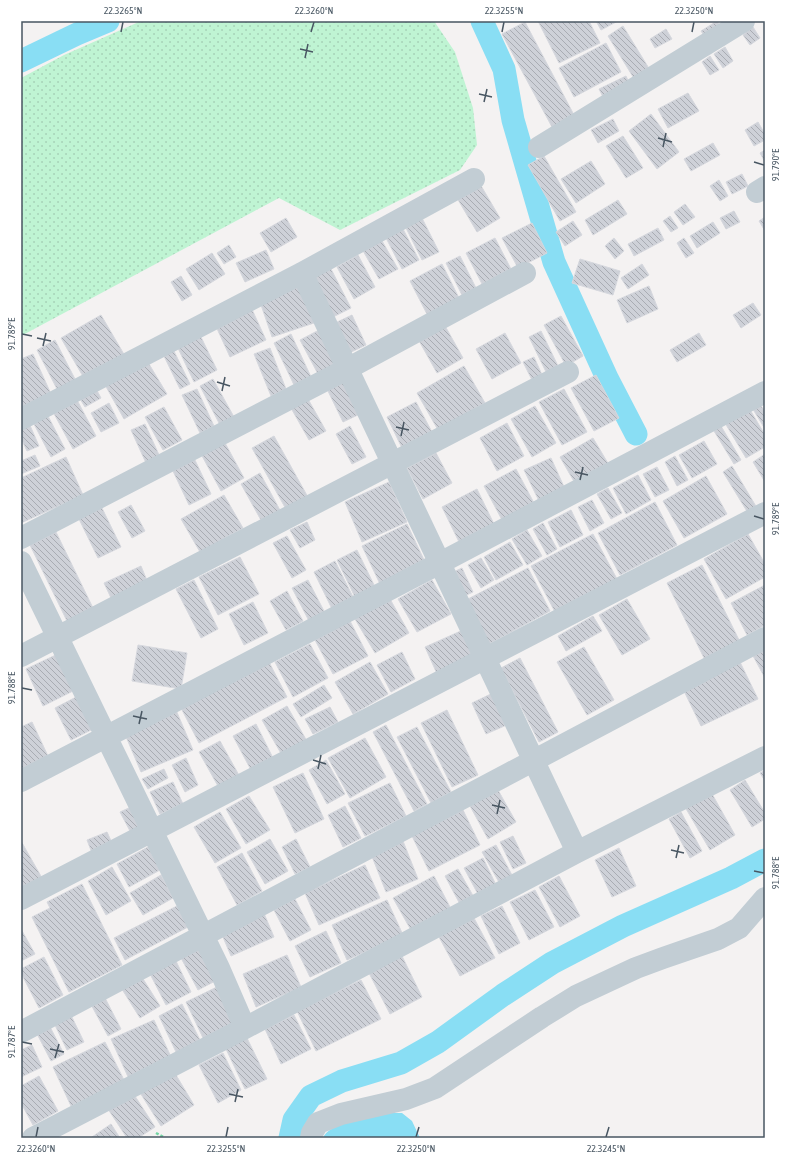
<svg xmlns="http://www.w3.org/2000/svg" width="786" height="1159" font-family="'Asap Condensed',sans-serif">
<defs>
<pattern id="grass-dots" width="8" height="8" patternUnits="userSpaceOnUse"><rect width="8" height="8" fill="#bff4d3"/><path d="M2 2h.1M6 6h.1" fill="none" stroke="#a6d3b8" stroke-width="1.8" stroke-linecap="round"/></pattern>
<pattern id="building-back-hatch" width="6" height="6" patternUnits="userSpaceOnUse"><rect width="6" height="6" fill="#ced1d8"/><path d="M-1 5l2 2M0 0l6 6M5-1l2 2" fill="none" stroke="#a9acb3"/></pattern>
</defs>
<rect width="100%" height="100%" fill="#f4f2f2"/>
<!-- grass -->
<path fill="url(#grass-dots)" d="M141,21H434L455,52L473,108L477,145L460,170L340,230L279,198L21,336V78L64,55Z"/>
<!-- water -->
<path fill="#89def4" d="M380,1113H402L412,1121L420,1138H323C328,1124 366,1117 380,1113Z"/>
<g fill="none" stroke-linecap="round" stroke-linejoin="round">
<!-- canal -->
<path stroke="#89def4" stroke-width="23" d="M482,21L504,69L513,120L554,262L607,378L636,434
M21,61L77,34L108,21
M290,1138L294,1120L311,1096L342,1081L401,1063L438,1042L503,995L552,963L623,926L731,878L765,860"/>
</g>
<!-- building -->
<path fill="url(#building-back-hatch)" stroke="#d6d8de" d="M538,21H589L600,43L559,63Z
M596,21H618L601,30Z
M717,21L723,31L707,40L701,31Z
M525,22L574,115L552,127L502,34Z
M623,26L653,75L638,85L608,36Z
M753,27L760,38L750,45L743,35Z
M666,29L672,39L655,48L650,39Z
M606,43L621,72L574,97L559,68Z
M725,47L733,61L723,68L714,54Z
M710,56L719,70L710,75L702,62Z
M626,76L630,85L604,99L599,89Z
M688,93L699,111L668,128L658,109Z
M651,114L679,152L657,169L629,131Z
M613,119L619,131L598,143L591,130Z
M758,122L765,134V140L754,146L745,130Z
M623,136L643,168L626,178L606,146Z
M713,143L720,155L691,171L684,159Z
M765,150V162L760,153Z
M544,156L576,212L560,221L528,165Z
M591,161L605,184L576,203L561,179Z
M742,174L748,186L732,194L726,182Z
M719,180L728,196L720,201L710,186Z
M480,184L500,218L477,232L457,198Z
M618,200L627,214L593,235L585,220Z
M685,204L695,217L683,225L674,212Z
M734,211L740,222L726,229L720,218Z
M421,216L439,252L422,260L404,224Z
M670,216L678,228L671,232L663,221Z
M765,217V231L759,221Z
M286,218L297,237L271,252L260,233Z
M573,221L582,235L565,246L556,232Z
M713,222L720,233L697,248L690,236Z
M532,223L547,253L518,268L502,238Z
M402,227L419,260L402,269L385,236Z
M658,228L664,240L634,256L628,244Z
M495,238L511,269L482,284L466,253Z
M614,238L624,251L615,259L605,246Z
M684,238L694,253L686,258L677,243Z
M381,239L398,269L379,279L362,249Z
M229,245L236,257L224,264L217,253Z
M266,250L274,269L245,282L236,263Z
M212,253L225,274L199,290L186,269Z
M358,255L375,287L354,299L337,267Z
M460,256L476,288L462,295L446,263Z
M580,259L620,271L613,295L572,283Z
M442,264L461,302L429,318L410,281Z
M642,264L649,275L628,289L621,278Z
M330,267L351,308L331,318L311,277Z
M181,276L192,295L182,301L171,282Z
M301,285L314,323L272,337L259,299Z
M649,286L658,309L627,323L617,300Z
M753,303L761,315L741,328L733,315Z
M250,305L266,340L230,357L214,322Z
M101,315L125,356L85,380L61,338Z
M352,315L366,345L347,354L333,324Z
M561,316L583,356L566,366L544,325Z
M444,324L463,358L437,373L418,339Z
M319,330L337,364L318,374L300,340Z
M541,331L560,370L548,376L529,337Z
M505,333L521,363L492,379L476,349Z
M699,333L706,345L677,362L670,350Z
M291,334L312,379L295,387L274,343Z
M200,335L217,370L194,382L177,346Z
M55,340L76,381L58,391L37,350Z
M172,347L190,384L180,389L162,352Z
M270,348L286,389L271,396L254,354Z
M33,354L51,394L21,407V359Z
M534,357L543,377L533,382L523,362Z
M146,359L167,394L124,419L104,383Z
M464,366L485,403L438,430L417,393Z
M596,375L619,418L594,431L571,388Z
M345,377L362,413L343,422L326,387Z
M213,379L234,417L220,425L200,386Z
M94,385L101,398L85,407L77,394Z
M197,389L214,426L200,433L182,395Z
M564,389L587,432L562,445L539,402Z
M76,398L96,436L73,449L52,410Z
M308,399L326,431L309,440L291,408Z
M758,401L765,412V429L751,406Z
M416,402L432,432L402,448L387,417Z
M109,403L119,423L101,432L91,413Z
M535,406L556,443L532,457L511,419Z
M164,407L182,440L163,450L145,417Z
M749,408L765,435V447L746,458L725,423Z
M48,416L65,449L51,457L34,424Z
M29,423L39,446L27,451L21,438V427Z
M507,423L524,456L497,471L480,438Z
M145,424L160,457L146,463L131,430Z
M350,426L366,457L352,464L336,434Z
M721,426L741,460L734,464L714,431Z
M274,436L309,499L287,511L252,448Z
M593,438L609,465L576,485L560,457Z
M224,441L244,478L221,491L201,454Z
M704,441L717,464L692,478L679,455Z
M436,453L452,483L423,499L407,468Z
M765,454V482L753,462Z
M35,455L40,466L21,474V461Z
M675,456L688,480L677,486L665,462Z
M66,457L83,495L21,523V478Z
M194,458L211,494L189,505L172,469Z
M551,458L565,489L539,501L524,470Z
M732,466L757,508L748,513L723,472Z
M657,467L669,490L655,497L643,474Z
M516,469L534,503L502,520L484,486Z
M260,473L281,512L262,522L241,484Z
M638,475L651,500L626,514L613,488Z
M706,476L727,514L684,538L663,501Z
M389,482L407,522L362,542L345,502Z
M608,488L622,513L611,519L597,494Z
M477,489L494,524L459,542L442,507Z
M224,495L243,528L200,552L181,519Z
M592,500L604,523L590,531L578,507Z
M655,502L677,545L620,575L598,533Z
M131,505L145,531L132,538L118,512Z
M101,506L121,547L98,558L78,517Z
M571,510L583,535L560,547L548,522Z
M307,522L315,540L300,548L290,530Z
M543,523L557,549L547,555L533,529Z
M407,524L425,562L380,584L362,546Z
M527,530L542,556L527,565L512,539Z
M56,532L93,608L67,621L30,545Z
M593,534L617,579L555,612L531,566Z
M748,534L765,564V577L726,599L704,559Z
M287,536L306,570L292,578L273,543Z
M510,542L523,565L496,580L484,557Z
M357,550L376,589L356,599L337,560Z
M240,557L259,594L218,615L199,577Z
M481,558L494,580L481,588L468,565Z
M335,561L355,601L333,611L314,572Z
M702,565L741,644L706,662L667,583Z
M141,566L148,583L112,600L104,583Z
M462,568L473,592L458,599L447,575Z
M528,568L550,611L489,644L466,600Z
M194,580L218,629L201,638L176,589Z
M308,580L325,613L309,621L292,588Z
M432,580L451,614L417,632L398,599Z
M765,585V625L747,635L731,603Z
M287,591L303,621L286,630L270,601Z
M390,599L409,633L375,653L355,619Z
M627,599L650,639L622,655L599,615Z
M253,602L268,633L244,645L229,614Z
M593,616L602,631L566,651L558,636Z
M350,621L368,656L333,674L315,640Z
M463,630L476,659L438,676L425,647Z
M310,644L328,678L293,697L275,662Z
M138,645L187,653L181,689L132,681Z
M584,647L614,700L587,715L557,662Z
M765,647V678L752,654Z
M402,652L415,679L391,692L377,665Z
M60,653L77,689L43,706L26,669Z
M520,658L558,732L539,742L501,668Z
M268,660L287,697L199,743L180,706Z
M370,662L388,694L353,714L335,682Z
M740,662L758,699L701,726L683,689Z
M324,685L332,698L301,717L293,704Z
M495,692L509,724L486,734L472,703Z
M80,695L95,728L71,740L55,708Z
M287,706L308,743L283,757L262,720Z
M330,707L338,722L313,734L305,719Z
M176,710L193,750L141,772L124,732Z
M447,710L478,775L452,787L421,723Z
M32,722L48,756L21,769V727Z
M256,724L274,760L252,772L233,736Z
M386,725L427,804L414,811L373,732Z
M417,727L451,792L431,803L397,737Z
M365,738L386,777L350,798L328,758Z
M220,741L240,777L219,788L199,752Z
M186,758L198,785L185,792L172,765Z
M326,760L345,794L327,804L309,770Z
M164,769L168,778L148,789L142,779Z
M765,770V781L760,773Z
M303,773L324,819L295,833L273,787Z
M745,780L765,813V819L752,827L730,790Z
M173,782L183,804L160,814L150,792Z
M390,783L406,816L365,836L348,803Z
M498,790L516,822L488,839L470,806Z
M711,792L735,835L710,850L685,807Z
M249,796L270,830L246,844L226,809Z
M133,806L143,826L131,833L120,812Z
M345,806L361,838L343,847L328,815Z
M463,810L480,845L429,871L412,836Z
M220,812L241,848L215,863L194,827Z
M681,812L702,851L690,858L669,819Z
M107,832L113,845L92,853L87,840Z
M513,836L526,863L513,869L500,842Z
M270,839L288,871L265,884L247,852Z
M296,839L310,867L295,874L282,847Z
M21,841L42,878L21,890Z
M403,841L418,879L386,892L371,854Z
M496,845L513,877L500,884L482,852Z
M148,847L160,870L129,887L117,864Z
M619,848L636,886L612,897L595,860Z
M242,853L262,891L237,905L217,867Z
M483,858L498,889L480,898L464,868Z
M365,865L380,898L319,925L305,893Z
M112,867L131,901L106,915L88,881Z
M458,869L476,901L462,908L445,876Z
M161,875L173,898L143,915L130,893Z
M434,876L452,911L412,932L393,898Z
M559,876L580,916L560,927L539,887Z
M82,884L122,965L69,992L32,917L50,908L47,902Z
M535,890L554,927L529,940L510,902Z
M295,899L311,930L290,941L274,910Z
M387,900L403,935L347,960L332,925Z
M177,906L188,927L125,960L114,938Z
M502,906L520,943L499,954L481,916Z
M263,911L274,937L231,956L220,930Z
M474,918L495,958L460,976L439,937Z
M21,929L35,954L21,961Z
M326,931L341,963L310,977L295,946Z
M202,944L221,978L198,990L180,956Z
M287,955L301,987L256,1007L243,974Z
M402,956L422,997L390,1014L369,973Z
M44,957L63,995L39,1008L21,973V969Z
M174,957L191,992L166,1005L148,970Z
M140,974L160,1006L140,1018L120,986Z
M361,980L381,1019L316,1051L297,1011Z
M221,985L239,1023L204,1040L186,1002Z
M102,992L121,1029L108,1036L88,999Z
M182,1004L200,1040L176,1052L159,1016Z
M70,1013L84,1042L67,1050L53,1021Z
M294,1015L311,1049L281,1064L265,1029Z
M154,1020L172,1059L129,1079L111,1039Z
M47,1021L64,1054L51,1061L34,1028Z
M247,1038L267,1079L245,1089L226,1049Z
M105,1042L124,1080L71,1106L53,1067Z
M32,1045L42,1067L21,1077V1050Z
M223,1053L241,1090L218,1103L199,1065Z
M173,1070L194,1105L161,1126L139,1091Z
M39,1076L58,1111L33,1125L21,1103V1086Z
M133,1093L155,1127L138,1138H127L108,1109Z
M111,1124L120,1138H92V1137Z"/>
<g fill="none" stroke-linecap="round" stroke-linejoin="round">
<!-- path -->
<path stroke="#74d5a4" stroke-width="2.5" stroke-dasharray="3 2" stroke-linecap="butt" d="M156,1133L165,1138"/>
<!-- minor -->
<path stroke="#c2cdd4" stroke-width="22" d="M539,147L744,21
M757,192L765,187
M302,273L577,852
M21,419L302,273L474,179
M21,538L347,369L525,273
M21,562L219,968L245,1028
M21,656L568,372
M21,781L440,563L765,392
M21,899L765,513
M21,1032L765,638
M33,1138L245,1028L577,852L765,757
M311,1138L312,1133L318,1123L341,1114L406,1099L435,1088L542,1017L576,996L636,968L663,958L718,939L739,928L765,898"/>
</g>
<!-- ticks -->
<path fill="none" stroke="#485662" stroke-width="1.5" d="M121,32L123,22M311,32L314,22M502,32L504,22M692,32L694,22M300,49L313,52M305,58L308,44M479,94L492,97M484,102L487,89M658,138L672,142M663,147L666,133M754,162L764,165M22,334L32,336M37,338L51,341M43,346L46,333M217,382L230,386M222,391L225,377M396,427L409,430M401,436L404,422M575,472L588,475M580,480L583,467M754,516L764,519M22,688L32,690M133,716L147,719M139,724L142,711M313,760L326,764M318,769L321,755M492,805L505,808M497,814L500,800M671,850L684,853M676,858L679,845M754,871L764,873M22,1042L32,1044M50,1049L64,1052M55,1058L59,1044M229,1094L243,1097M235,1102L238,1089M36,1137L38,1127M226,1137L228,1127M416,1137L419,1127M606,1137L609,1127"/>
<!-- border -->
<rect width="786" height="1159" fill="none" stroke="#ffffff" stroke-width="44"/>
<rect x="22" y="22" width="742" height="1115" fill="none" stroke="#485662" stroke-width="1.5"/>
<g font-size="10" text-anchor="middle" fill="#485662">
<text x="123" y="14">22.3265°N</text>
<text x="314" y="14">22.3260°N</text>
<text x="504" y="14">22.3255°N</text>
<text x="694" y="14">22.3250°N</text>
<text transform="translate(775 165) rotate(-90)" y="4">91.790°E</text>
<text transform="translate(11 334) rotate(-90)" y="4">91.789°E</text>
<text transform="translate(775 519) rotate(-90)" y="4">91.789°E</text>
<text transform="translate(11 688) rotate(-90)" y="4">91.788°E</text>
<text transform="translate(775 873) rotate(-90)" y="4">91.788°E</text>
<text transform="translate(11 1042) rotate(-90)" y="4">91.787°E</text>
<text x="36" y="1152">22.3260°N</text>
<text x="226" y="1152">22.3255°N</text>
<text x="416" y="1152">22.3250°N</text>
<text x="606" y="1152">22.3245°N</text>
</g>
</svg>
